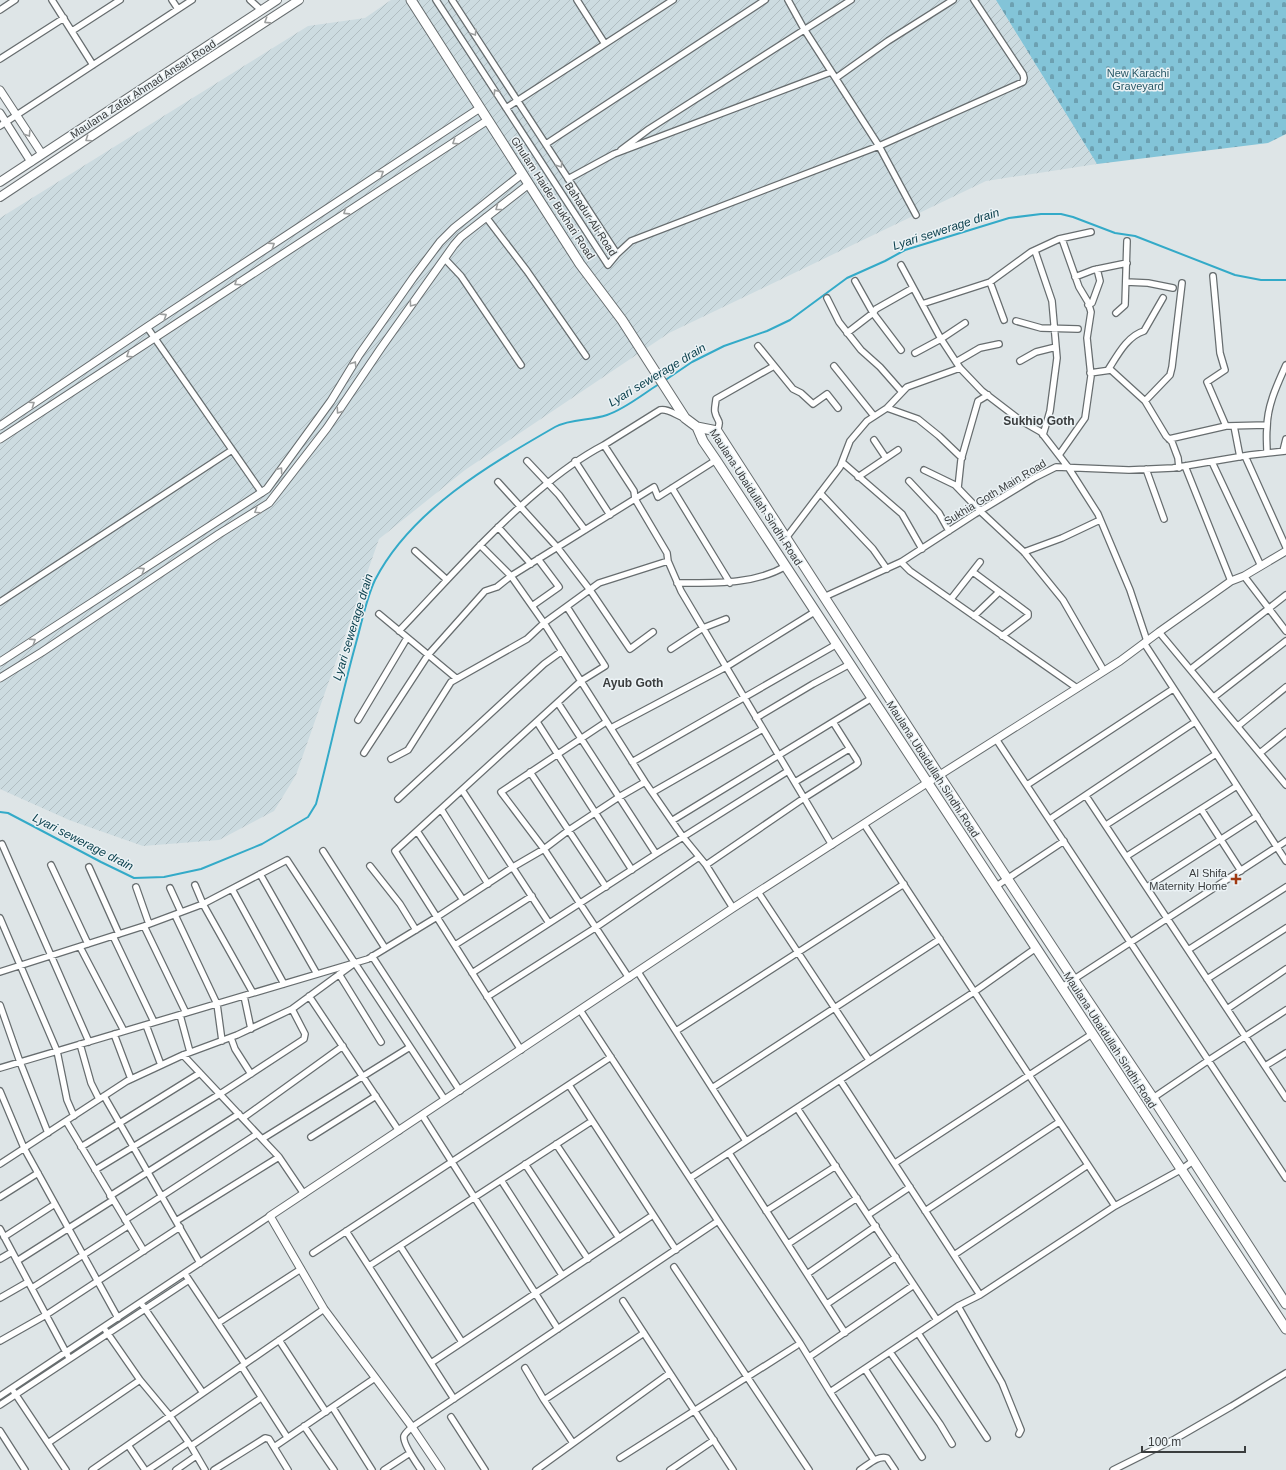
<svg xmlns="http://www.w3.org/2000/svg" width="1286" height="1470" font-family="Arial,sans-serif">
<defs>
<pattern id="industrial-furrows" width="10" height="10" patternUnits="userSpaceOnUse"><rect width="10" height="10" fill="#ccdbe0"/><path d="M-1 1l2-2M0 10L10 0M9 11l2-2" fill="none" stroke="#b0bdc1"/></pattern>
<pattern id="cemetery-stones" width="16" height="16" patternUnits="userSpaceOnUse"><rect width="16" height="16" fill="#83c4d8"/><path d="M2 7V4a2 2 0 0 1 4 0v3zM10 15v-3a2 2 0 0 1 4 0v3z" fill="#6ca0b1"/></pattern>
</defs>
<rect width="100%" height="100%" fill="#dee5e7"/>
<!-- industrial -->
<path fill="url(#industrial-furrows)" d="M391,0H996L1097,164L986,181L669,333L465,470L379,539L296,775L274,811L219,840L143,846L69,820L0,789V218L308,26L365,18Z"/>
<!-- cemetery -->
<path fill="url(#cemetery-stones)" d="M996,0H1286V134L1268,143L1097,164Z"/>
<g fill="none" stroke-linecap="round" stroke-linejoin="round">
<!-- stream -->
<path stroke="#33aac8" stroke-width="2" d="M664,381L692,362L724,346L767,331L790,320L847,278L885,261L905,250L1009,218L1041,214H1061L1073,217L1115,233L1135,236L1235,275L1261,280H1286
M0,812L8,813L29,824L101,862L134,878L164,877L201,869L262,844L308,817L316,804C330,751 341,697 356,643C362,622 366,599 375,580C411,510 489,465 555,427C571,418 590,421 607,415C625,409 643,394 659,384"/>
<defs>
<path id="minor" d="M52,0L93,65
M172,0L178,9
M250,0L261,10
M436,0L608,265L617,254L631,241L879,146L1023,82L1024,78L1023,74L974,0
M452,0L617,254
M577,0L605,44
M788,0L804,29L879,146L916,215
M0,10L15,0
M72,31L120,0
M0,59L64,18
M836,78L888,41L953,0
M506,108L673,0
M0,126L192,0
M546,144L765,0
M621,150L649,129L851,0
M568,179L614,154L831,72
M486,217L527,271L586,356
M1035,251L1052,301L1057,358L1050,411L1043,435
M445,259L461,276L521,365
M901,265L941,339L960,368L982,391L1020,420L1041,432L1068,467L1098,514L1130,590L1147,641
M1213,276L1220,353L1225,370L1207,382L1226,426
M1075,277L1093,270L1127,263
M855,281L873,313L901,350
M990,282L1004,320
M1126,282L1148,283L1173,288
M827,298L839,322L861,350L880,367L902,392
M922,304L990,282L1031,252L1059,239L1091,232
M1088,305L1092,303L1100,281L1097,269
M1116,313L1125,305L1127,241
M1016,321L1041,328L1078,329
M147,327L262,493
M847,333L873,313L876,309L913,288
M758,346L793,389L801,393L813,404L827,394L838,408
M915,353L941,339L965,323
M1020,361L1036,352L1056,347
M956,362L980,348L999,344
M834,366L874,416
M1108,370C1117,356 1127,336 1144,331L1163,298
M1090,373L1111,370L1145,401L1166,436L1172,442L1178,458L1179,468
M1145,401L1170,375L1172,367L1182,283
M887,408L918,419L939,436L962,458
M1234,426L1240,457
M717,431C722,419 717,422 715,412C714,409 716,402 716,399L774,366
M1169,439L1226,426L1267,425
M874,440L886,458
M604,445L660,410C668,408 677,416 685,418
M1283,451L1286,439
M1267,453C1267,445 1266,436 1267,428C1267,406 1277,385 1286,365
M1059,455L1085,418L1091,376L1087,338L1091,312L1088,302L1079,287L1062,239
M1245,456L1286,547
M527,461L559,495L585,530
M575,461L610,515
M842,462L902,514L922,549
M1212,462L1261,566
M1185,466L1231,581
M1146,469L1164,519
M924,470L955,485L980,511L1024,552L1063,600L1104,671
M858,477L898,450
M909,481L939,513L949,531
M498,482L557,547L590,590L630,649L653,632
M672,488L730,583
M958,488L961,460L978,401L988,395
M820,493L873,549L887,569
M498,527L531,564
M786,538L840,467L850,441L867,421L887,408L907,387L960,368
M480,545L511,576L544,623L645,782L683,837L706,865L733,908
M415,551L447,580
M1024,552L1062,538L1100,520
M901,562L910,571L1077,688
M973,572L1028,613V616L1002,636
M1244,576L1286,631
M677,583C714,583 754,585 786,566
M824,597L901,562L975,514L1034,478L1056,467L1129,470L1173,468L1250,455L1286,451
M951,599L980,562
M0,602L232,450
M532,606L559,587L538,559
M379,614L456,678
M974,616L999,592
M399,631C444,584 487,534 537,492C558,474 579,458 604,445L634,491L635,499L667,553L668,561
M1159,632L1286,785
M1144,643L1286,861
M671,649L703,628L726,619
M1191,669L1286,595
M1214,697L1286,641
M558,703L656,854
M756,718L813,684L850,664
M358,720L407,638
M537,722L632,870
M606,722L501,792L544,849L629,978
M1238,726L1286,687
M611,728L726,667L816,611
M996,739L1286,1178
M364,753L428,655L485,591L497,587L511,576L654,487L658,497L716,460
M1260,753L1286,732
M391,759L408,750L451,682L527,639L544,623L599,583L668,561L681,591L832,845
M632,762L837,644
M530,772L606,887
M795,782L849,749
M1027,785L1173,689
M462,790L549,923
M653,792L763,729
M1086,796L1286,1098
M398,799L544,664L562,651
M441,809L488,884
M1201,809L1241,871
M1050,819L1195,722
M673,820L872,698
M864,824L1115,1206
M1106,825L1216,754
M417,831L463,900
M2,844L89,1042
M323,851L385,948
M1127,856L1237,786
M51,865L88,944
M706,865L804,798L856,765L858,763L857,760L833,722
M370,866L400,904L416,930
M89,867L119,934
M260,874L317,974
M195,885L203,904L253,993
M136,887L149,924
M995,887L1064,841
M1147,887L1257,816
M170,888L181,912
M232,889L284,984
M758,892L869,1060
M175,915L217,1004L222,1041
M0,918L57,1051L67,1100L74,1116
M144,926L186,1013
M113,936L154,1022
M455,945L532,896
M80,947L124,1031
M1188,950L1286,887
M372,956L460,1091
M0,972L144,926L203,904L287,860L445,1100
M638,972L746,1141
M472,973L656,854L788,771
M339,974L381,1042
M1207,979L1286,928
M1062,987L1286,841
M244,996L251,1029
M309,996L399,1131
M487,997L595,928L699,857
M0,1005L20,1062L48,1133
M1227,1009L1286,969
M580,1010L718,1221L800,1343L830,1392L874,1460
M180,1015L190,1052
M146,1025L161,1065
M676,1031L904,884
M114,1034L131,1079
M231,1038L235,1049L251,1074
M80,1044L91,1083L99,1099
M521,1050L395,851L581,681L605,666L567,607
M183,1055L279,1157L304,1194
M1265,1066L1286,1053
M0,1068L368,959L437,917L513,867L544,849L569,830L619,797L645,782
M840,1080L980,1295
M569,1085L676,1250
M712,1088L940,939
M0,1091L24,1148L118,1318
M104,1096L200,1263
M1153,1098L1209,1060L1286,1010
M797,1108L937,1320
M422,1115L558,1329
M243,1118L343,1046
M66,1121L144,1251
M311,1137L376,1096
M262,1139L410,1047
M556,1144L619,1238
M81,1147L200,1073
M729,1153L845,1333
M895,1163L1092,1034
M0,1164L127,1081L183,1055L237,1035L292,1009L352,965
M525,1164L588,1259
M95,1170L220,1094L301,1041L304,1039L305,1034L292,1009
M690,1178L974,992L1036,948
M501,1180L562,1275
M110,1196L239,1114
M0,1197L38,1173
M766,1211L836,1166
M925,1211L1059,1122
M868,1215L910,1187
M125,1220L257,1134
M176,1221L279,1157
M0,1229L68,1356
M346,1231L454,1399
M4,1237L55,1204
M788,1244L857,1198
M400,1246L462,1342
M313,1253L611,1057
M954,1255L1088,1165
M0,1259L12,1252
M17,1261L113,1200
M369,1266L592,1121
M674,1267L809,1470
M185,1274L245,1364
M807,1274L876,1226
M32,1288L128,1226
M0,1298L28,1282
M623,1301L733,1470
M141,1303L203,1393
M827,1304L896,1257
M958,1306L1002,1383L1021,1430L1019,1434
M218,1323L301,1269
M106,1331L140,1380L170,1416L191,1446L205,1470
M918,1333L987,1438
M279,1340L326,1412
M0,1341L46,1315L180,1227
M890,1352L940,1424L952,1444
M809,1357L914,1285
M431,1363L653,1215
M242,1367L287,1437
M525,1368L544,1400L573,1443
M865,1369L922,1457
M14,1392L66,1470
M830,1392L958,1306L980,1295L1115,1206L1182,1169L1193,1161
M0,1396L270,1216
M544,1400L644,1333
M0,1405L189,1280
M333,1408L372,1470
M451,1417L485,1470
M304,1426L334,1470
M0,1431L25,1470
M48,1443L140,1380
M128,1445L145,1470
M191,1446L261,1398
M274,1447L375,1378
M620,1458L796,1346
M92,1470L324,1309
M148,1470L188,1443
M176,1470L196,1456
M214,1470L265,1438L269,1439L288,1470
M384,1470L410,1453
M421,1470C417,1464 402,1443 404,1436C405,1433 410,1429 412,1427L718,1221
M536,1470L670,1373
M670,1470L714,1440
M860,1470C868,1465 878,1455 887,1458L895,1470
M1113,1470L1175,1439L1232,1406L1286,1373"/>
<path id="tertiary" d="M0,90L42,154
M0,113L31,162
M0,426L147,327L480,108
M0,439L488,120
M0,662L267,489L331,401L359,355L413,278L440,242L454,228L522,174
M0,678L42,652L219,534L269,503L327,428L381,348L454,245L461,237L529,184
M441,1470L412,1427L324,1309L270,1216L733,908L927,783L1120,661L1159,632L1231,581L1244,576L1286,551"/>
<path id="secondary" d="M0,182L277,0
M0,197L179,78L299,0"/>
<path id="primary" d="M411,0L580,264L622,320L685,418L697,427L717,431L939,775L1074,980L1153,1098L1286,1304
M697,427L703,441L716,460L1286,1329"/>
</defs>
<!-- minor casing -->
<use href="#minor" stroke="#676d6f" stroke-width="8"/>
<!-- tertiary casing -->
<use href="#tertiary" stroke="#676d6f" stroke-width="9"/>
<!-- secondary casing -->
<use href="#secondary" stroke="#676d6f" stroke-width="10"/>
<!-- primary casing -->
<use href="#primary" stroke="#676d6f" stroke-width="11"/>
<!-- minor -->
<use href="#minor" stroke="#fff" stroke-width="5.5"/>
<!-- tertiary -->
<use href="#tertiary" stroke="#fff" stroke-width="7"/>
<!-- secondary -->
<use href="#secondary" stroke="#fff" stroke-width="8"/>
<!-- primary -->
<use href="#primary" stroke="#fff" stroke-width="9"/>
</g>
<!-- one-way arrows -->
<defs><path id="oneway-chevron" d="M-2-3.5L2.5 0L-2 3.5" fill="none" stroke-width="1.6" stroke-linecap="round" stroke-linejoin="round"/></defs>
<g stroke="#9c9e9e">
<use href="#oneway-chevron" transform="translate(267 21) rotate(147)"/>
<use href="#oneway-chevron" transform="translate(474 33) rotate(57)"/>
<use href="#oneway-chevron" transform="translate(496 92) rotate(-123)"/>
<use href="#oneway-chevron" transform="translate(28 134) rotate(57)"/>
<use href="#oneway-chevron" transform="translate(88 139) rotate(146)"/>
<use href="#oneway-chevron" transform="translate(455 142) rotate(147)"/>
<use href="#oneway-chevron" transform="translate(560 165) rotate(57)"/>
<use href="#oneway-chevron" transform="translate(381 173) rotate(-33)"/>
<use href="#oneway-chevron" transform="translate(498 208) rotate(143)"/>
<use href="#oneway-chevron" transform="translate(346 212) rotate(147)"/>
<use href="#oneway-chevron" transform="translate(272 245) rotate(-33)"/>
<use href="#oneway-chevron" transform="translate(237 283) rotate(146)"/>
<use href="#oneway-chevron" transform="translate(412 304) rotate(126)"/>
<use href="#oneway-chevron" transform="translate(164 316) rotate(-33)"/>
<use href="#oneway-chevron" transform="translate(129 355) rotate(147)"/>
<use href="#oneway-chevron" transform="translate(354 364) rotate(-58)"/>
<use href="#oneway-chevron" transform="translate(32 404) rotate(-34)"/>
<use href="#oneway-chevron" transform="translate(339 411) rotate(125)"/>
<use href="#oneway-chevron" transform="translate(280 470) rotate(-54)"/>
<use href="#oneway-chevron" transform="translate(257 511) rotate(148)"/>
<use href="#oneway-chevron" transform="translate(142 570) rotate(-33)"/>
<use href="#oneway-chevron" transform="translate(33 641) rotate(-33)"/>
</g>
<!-- markers -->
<path fill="#a03a12" stroke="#ebf2f5" stroke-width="1.5" d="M1234 873h4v4h4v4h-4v4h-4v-4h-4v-4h4z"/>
<g text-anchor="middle" stroke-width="3" stroke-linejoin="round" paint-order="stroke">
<!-- park labels -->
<g font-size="11" fill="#2a5967" stroke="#ebf2f5">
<text x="1138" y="77">New Karachi<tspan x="1138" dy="13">Graveyard</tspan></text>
</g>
<!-- street labels -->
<g font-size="11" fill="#3a3d3e" stroke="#ebf2f5">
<text transform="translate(143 89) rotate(-33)" y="4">Maulana Zafar Ahmad Ansari Road</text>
<text transform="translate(553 198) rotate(57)" y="4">Ghulam Haider Bukhari Road</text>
<text transform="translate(591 219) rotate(57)" y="4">Bahadur Ali Road</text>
<text transform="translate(995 492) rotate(-31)" y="4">Sukhia Goth Main Road</text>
<text transform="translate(756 497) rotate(57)" y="4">Maulana Ubaidullah Sindhi Road</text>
<text transform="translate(933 769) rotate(57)" y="4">Maulana Ubaidullah Sindhi Road</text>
<text transform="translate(1110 1040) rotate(57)" y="4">Maulana Ubaidullah Sindhi Road</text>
</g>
<!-- poi labels -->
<g font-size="11" fill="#3a3d3e" stroke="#ebf2f5" text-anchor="end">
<text x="1227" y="877">Al Shifa<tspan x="1227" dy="13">Maternity Home</tspan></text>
</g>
<!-- water labels -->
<g font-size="12" font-style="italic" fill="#073d4a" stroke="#ebf2f5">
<text transform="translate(946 229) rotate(-18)" y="4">Lyari sewerage drain</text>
<text transform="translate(657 375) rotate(-31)" y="4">Lyari sewerage drain</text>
<text transform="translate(353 627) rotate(-73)" y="4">Lyari sewerage drain</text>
<text transform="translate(83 842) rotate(27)" y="4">Lyari sewerage drain</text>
</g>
<!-- neighbourhood labels -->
<g font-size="12" font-weight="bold" fill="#3a3d3e" stroke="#ebf2f5">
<text x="1039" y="425">Sukhio Goth</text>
<text x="633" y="687">Ayub Goth</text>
</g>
</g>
<!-- scale -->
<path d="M1142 1446v6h103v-6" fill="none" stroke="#3a3d3e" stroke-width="2"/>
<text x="1148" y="1446" font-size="12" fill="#3a3d3e" stroke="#ebf2f5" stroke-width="3" paint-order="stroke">100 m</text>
</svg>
